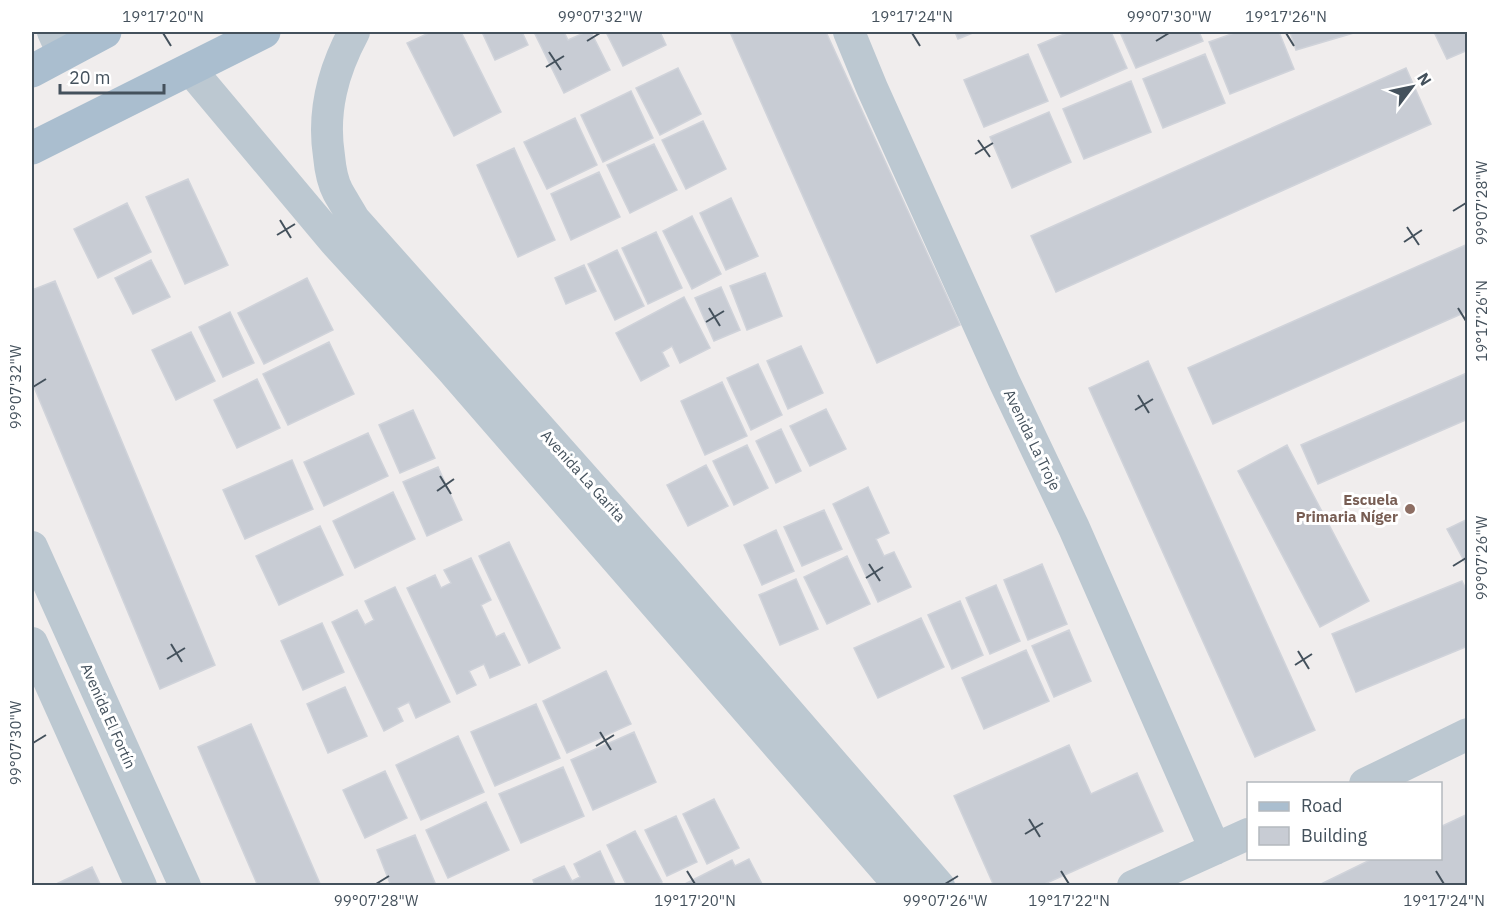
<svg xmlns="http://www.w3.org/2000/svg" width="1499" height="917" font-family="'IBM Plex Sans',sans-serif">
<rect width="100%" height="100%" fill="#f0eded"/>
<!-- building -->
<path fill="#c8ccd4" stroke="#d0d3da" stroke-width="1.5" d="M431,32H461L501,112L454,136L407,43Z
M482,32H522L528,45L495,60Z
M534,32H564L568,40L586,32H591L610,70L564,93Z
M606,32H660L666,45L623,66Z
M730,32H826L960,325L877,363Z
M955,32H975L958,39Z
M1069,32H1111L1127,68L1061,97L1038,45Z
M1120,32H1199L1203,41L1136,68Z
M1237,32H1279L1294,69L1230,94L1209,42Z
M1290,32H1357L1296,50Z
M1434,32H1468V50L1447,59Z
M1028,54L1048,101L984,127L964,80Z
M1205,54L1225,103L1163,128L1143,79Z
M678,68L701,114L660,135L636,88Z
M1406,68L1431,124L1056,292L1031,236Z
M1131,81L1151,132L1084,159L1063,109Z
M631,91L653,138L603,162L581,115Z
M1049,112L1071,162L1012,188L990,137Z
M575,118L597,165L547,189L524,142Z
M703,121L726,169L686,189L662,140Z
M654,144L677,190L630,213L607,165Z
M514,148L555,240L518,257L477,165Z
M599,172L620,217L571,240L551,194Z
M188,179L228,265L185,284L146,197Z
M731,198L758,256L726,270L700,213Z
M127,203L151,252L98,278L74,229Z
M692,216L721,274L692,289L663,231Z
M656,232L682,288L648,304L622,248Z
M1468,244V311L1213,424L1188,368Z
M617,250L644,306L615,320L588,264Z
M151,260L170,297L133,314L115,278Z
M584,265L596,291L566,304L555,278Z
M765,273L782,316L747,330L730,286Z
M307,278L333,330L264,364L238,313Z
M55,281L215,665L160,689L32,382V290Z
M721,287L740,330L714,341L695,298Z
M684,297L710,348L680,363L672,346L662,352L669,366L641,381L616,333Z
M230,312L254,363L223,377L199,327Z
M191,332L215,381L176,400L152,350Z
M329,342L354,394L288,425L263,374Z
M801,346L823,393L788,409L767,361Z
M1148,361L1315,730L1255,757L1089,388Z
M758,364L782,415L751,430L727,378Z
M1467,373L1468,419L1318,484L1301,445Z
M257,379L280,428L237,448L214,400Z
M722,382L747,436L705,455L681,401Z
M826,409L846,449L810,466L790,426Z
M413,410L435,458L400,473L379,425Z
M781,429L801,471L776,483L756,441Z
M368,433L388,476L324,506L304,462Z
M747,445L768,488L734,505L713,461Z
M1287,445L1369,601L1320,627L1238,471Z
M292,460L313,509L245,539L223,490Z
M706,465L728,506L688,526L667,485Z
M438,467L462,520L427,536L403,482Z
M868,487L889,533L876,539L884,556L894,552L911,587L878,602L833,504Z
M393,492L415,539L355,568L333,521Z
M824,510L842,549L802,566L784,527Z
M1468,519V568L1447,529Z
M320,526L343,575L279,605L256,556Z
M776,530L794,571L762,585L744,545Z
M509,542L560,648L529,663L479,556Z
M847,556L870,604L827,624L804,577Z
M471,558L491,600L481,605L496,637L504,633L520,665L490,678L484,664L469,671L476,685L457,694L407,588L435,575L441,588L451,583L444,570Z
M1042,564L1067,624L1028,640L1004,580Z
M796,579L818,629L780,645L759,595Z
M1462,581L1468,593V646L1356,692L1332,634Z
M996,585L1020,641L990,654L966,598Z
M395,587L450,702L416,718L409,702L397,708L403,721L384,731L332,622L357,610L365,625L374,620L365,601Z
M960,601L983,655L952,669L928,615Z
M921,618L944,667L878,698L854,648Z
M322,623L344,672L303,690L281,641Z
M1069,630L1091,681L1054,697L1032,646Z
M1026,650L1049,701L984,729L962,678Z
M606,671L631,724L567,753L543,701Z
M345,687L367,736L328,753L307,704Z
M536,704L560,758L495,786L471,732Z
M251,724L321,886H258L198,747Z
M634,732L656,782L593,810L571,760Z
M458,736L484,792L421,820L396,765Z
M1069,745L1091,794L1137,773L1163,831L1040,886H994L954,796Z
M563,767L584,816L521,843L499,794Z
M385,771L407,818L365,838L343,790Z
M714,799L739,848L707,864L683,814Z
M486,802L509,850L448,878L426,830Z
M1468,814V886H1317L1374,858H1440V827Z
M676,816L697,862L667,876L645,830Z
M635,831L662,882L655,886H627L607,845Z
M415,835L435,883L429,886H391L377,850Z
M600,851L616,886H535L533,880L564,866L572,881L580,877L574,864Z
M749,859L763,886H681L732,860L735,866Z
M92,867L101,886H52Z"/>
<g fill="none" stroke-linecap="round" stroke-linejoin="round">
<!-- minor -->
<path stroke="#bcc8d1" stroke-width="32" d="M53,32L63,54
M354,32C333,71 322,111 329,156C330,167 332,181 338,192C343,201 349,210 354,219L663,567L939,886
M849,32L872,88L1004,381L1074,528L1215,849
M190,69L335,242L452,370L900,886
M32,547L185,886
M32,643L141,886
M1365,784L1468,734
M1133,886L1248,834"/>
<!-- primary -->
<path stroke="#aabecf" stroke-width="33" d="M32,71L105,32
M32,148L264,32"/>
</g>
<!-- ticks -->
<path fill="none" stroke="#44515c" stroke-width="2" d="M163,33L171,46M912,33L920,46M1286,33L1294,46M587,41L600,33M1156,41L1169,33M549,52L561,70M546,67L564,56M978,140L990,157M975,154L993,143M1453,211L1466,203M280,220L291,238M1407,227L1419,245M277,235L295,224M1404,242L1422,230M709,308L720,326M1458,308L1466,321M706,322L724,311M33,387L46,379M1138,395L1149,413M1135,410L1153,399M440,476L451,494M437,491L454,479M869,564L880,581M1453,566L1466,558M866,578L883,567M171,644L182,662M1298,651L1309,669M167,659L185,648M1295,665L1312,654M600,732L611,750M33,743L46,735M596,746L614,735M1029,819L1040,837M1025,834L1043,823M687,871L695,884M1061,871L1069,884M1436,871L1444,884M376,884L389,876M945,884L958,876"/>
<!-- markers -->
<circle fill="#8d6e63" stroke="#fff" stroke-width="2" cx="1410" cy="509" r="6"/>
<g text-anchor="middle" stroke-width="6" stroke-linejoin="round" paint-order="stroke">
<!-- street labels -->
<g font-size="15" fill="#44515c" stroke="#fff">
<text transform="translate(1032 440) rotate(64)" y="5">Avenida La Troje</text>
<text transform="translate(583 476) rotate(48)" y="5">Avenida La Garita</text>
<text transform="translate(108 716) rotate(66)" y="5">Avenida El Fortín</text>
</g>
<!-- education labels -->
<g font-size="15" font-weight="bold" fill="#785e54" stroke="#fff" text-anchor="end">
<text x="1398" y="505">Escuela<tspan x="1398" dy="17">Primaria Níger</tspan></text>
</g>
</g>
<!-- border -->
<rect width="1499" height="917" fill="none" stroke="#ffffff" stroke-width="66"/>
<!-- legend -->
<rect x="1247" y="782" width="195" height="78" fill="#ffffff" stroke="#b4b9be" stroke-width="1.5"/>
<rect x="1259" y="802" width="30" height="9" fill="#aabecf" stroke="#b4b9be" stroke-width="1.5"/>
<text x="1301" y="812" font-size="18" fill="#44515c">Road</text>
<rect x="1259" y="827" width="30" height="18" fill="#c8ccd4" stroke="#b4b9be" stroke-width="1.5"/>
<text x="1301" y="842" font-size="18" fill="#44515c">Building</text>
<!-- north arrow -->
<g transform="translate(1412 87) rotate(58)" stroke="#ffffff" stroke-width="4.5" paint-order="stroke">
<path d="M0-4.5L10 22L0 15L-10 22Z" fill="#44515c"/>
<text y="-9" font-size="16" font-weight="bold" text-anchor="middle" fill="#44515c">N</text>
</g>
<!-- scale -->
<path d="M60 84v9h104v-9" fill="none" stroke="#44515c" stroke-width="3"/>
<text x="69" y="84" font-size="18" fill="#44515c" stroke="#ffffff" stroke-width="4.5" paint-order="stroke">20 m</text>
<rect x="33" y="33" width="1433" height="851" fill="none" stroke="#44515c" stroke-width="2"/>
<g font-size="15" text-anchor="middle" fill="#44515c">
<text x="163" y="22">19°17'20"N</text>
<text x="600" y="22">99°07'32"W</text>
<text x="912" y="22">19°17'24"N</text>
<text x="1169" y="22">99°07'30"W</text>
<text x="1286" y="22">19°17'26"N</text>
<text transform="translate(1482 203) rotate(-90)" y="5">99°07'28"W</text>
<text transform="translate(1482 321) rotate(-90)" y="5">19°17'26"N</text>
<text transform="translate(16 387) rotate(-90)" y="5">99°07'32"W</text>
<text transform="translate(1482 558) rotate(-90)" y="5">99°07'26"W</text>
<text transform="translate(16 743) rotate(-90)" y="5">99°07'30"W</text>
<text x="376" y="906">99°07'28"W</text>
<text x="695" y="906">19°17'20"N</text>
<text x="945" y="906">99°07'26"W</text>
<text x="1069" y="906">19°17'22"N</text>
<text x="1444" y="906">19°17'24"N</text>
</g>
</svg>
